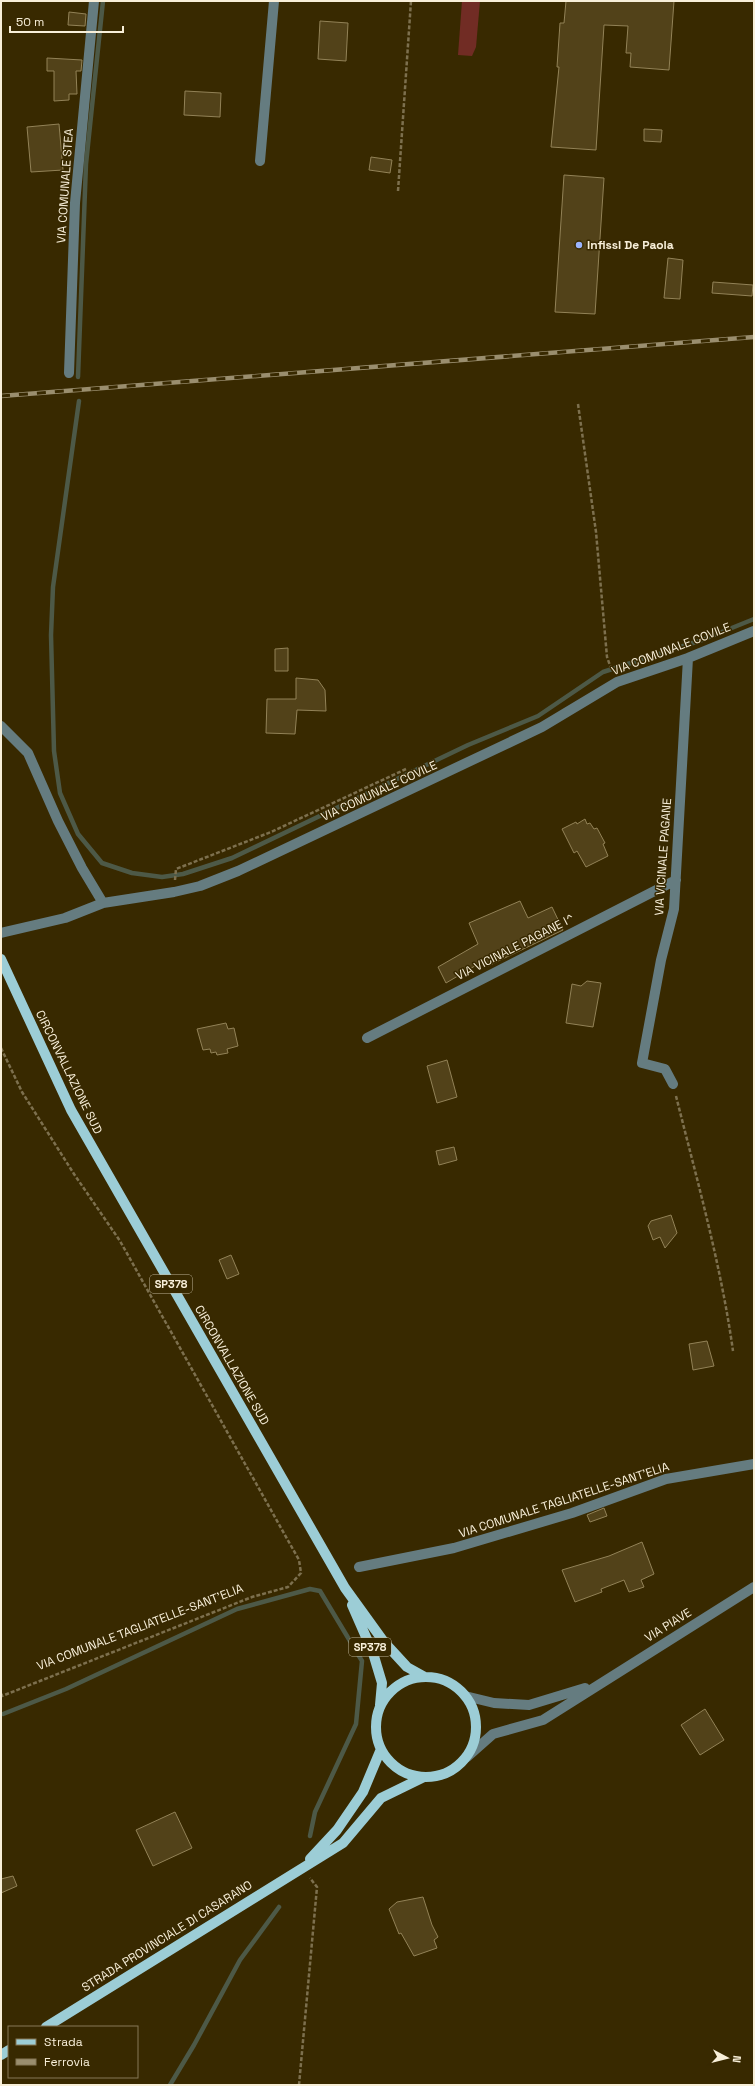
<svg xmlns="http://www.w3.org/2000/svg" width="755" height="2086" font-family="'Space Grotesk',sans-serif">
<rect width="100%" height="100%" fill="#382900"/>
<!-- green -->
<path fill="#712c24" d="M462,1H480L476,47L472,56L458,55Z"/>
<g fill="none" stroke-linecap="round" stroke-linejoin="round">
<!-- stream -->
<path stroke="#4d5947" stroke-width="4.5" d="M78,377L86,164L103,1
M79,401L53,587L51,635L54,751L60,793L78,834L102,863L132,873L162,877L183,874L232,858L468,745L538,716L603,672L702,640L754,619
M3,1714L66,1689L237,1609L310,1589L320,1591L362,1661L356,1724L315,1812L310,1836
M170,2085L194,2045L240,1960L279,1907"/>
</g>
<!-- building -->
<path fill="#524219" stroke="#928257" d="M566,1H674L669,70L630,67L631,53H626L628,26L604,25L596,150L551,147L559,67H557L560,23H564Z
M69,12L86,14L85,26L68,25Z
M320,21L348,23L346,61L318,59Z
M47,58L82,60L81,71H76L77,94H69V100L54,101V71H47Z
M185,91L221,93L220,117L184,115Z
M59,124L63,170L31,172L27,127Z
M644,129L662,130L661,142L644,141Z
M371,157L392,160L390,173L369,170Z
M564,175L604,178L595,314L555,312Z
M668,258L683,260L680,299L664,298Z
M713,282L753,285L752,296L712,293Z
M288,648V671H275V649Z
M296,678L318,680L325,690L326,711L297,710L295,734L266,733L267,699H296Z
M585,819L587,824L590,823L594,829L597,828L605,843L603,844L608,856L586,867L577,851L574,853L562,829L576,822L577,824Z
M520,901L528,918L552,907L563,930L488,966L485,960L446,983L438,967L478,944L469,923Z
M587,981L601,983L593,1027L566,1023L572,984L581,986Z
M226,1023L228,1029L234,1028L238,1046L227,1049L228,1053L217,1055L216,1052L211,1053L210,1049L203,1050L197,1029Z
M447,1060L457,1097L437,1103L427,1066Z
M454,1147L457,1160L439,1165L436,1151Z
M671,1215L677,1233L665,1248L660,1237L653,1240L648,1226L651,1221Z
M231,1255L239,1274L227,1279L219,1260Z
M707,1341L714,1366L693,1370L689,1344Z
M604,1508L607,1516L590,1522L587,1515Z
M642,1542L654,1574L641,1580L644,1587L629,1592L624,1580L601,1589L602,1592L575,1602L562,1570L609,1556Z
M705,1709L724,1740L700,1755L681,1725Z
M175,1812L192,1848L153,1866L136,1830Z
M13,1876L17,1886L1,1893V1879Z
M423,1897L432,1925L438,1937L434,1940L437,1948L414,1956L401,1933L399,1934L389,1909L397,1902Z"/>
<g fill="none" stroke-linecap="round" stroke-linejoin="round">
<!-- path -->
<path stroke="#7d704e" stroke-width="2.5" stroke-dasharray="4 2" stroke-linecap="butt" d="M398,191L411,1
M578,404L596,532L607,657L612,671
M175,880L176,869L271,832L406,769
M1,1048L22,1092L74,1174L120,1241L299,1560L301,1573L288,1587L252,1597L2,1696L1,1693
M676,1096C697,1180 721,1265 733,1351
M299,2085L317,1887L310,1878"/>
<!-- minor -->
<path stroke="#657c80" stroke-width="10" d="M260,161L274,1
M69,373L75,203L94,1
M1,726L28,753L58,821L82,868L103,903
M1,933L65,918L103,903L174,892L200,886L238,871L542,727L617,682L688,658L754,631
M367,1038L676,880
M673,1084L665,1069L642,1063L661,960L674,909L688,658
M359,1567L454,1548L572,1513L666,1479L754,1464
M465,1696L494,1703L529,1705L585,1688
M467,1757L493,1734L543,1720L754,1587"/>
<!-- major -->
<path stroke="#9ccdd6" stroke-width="10" d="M1,959L71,1110L345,1588L384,1642L407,1667L425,1677
M352,1605L373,1653L382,1683L380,1705
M376 1727a50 50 0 1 1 100 0a50 50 0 1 1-100 0Z
M310,1859L337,1830L363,1792L381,1749
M46,2027L343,1843L381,1798L424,1777
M1,2055L9,2050"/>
<defs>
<path id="rail" d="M1,396L754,337"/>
</defs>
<!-- rail casing -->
<use href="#rail" stroke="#9a8e6e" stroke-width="4.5"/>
<!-- rail -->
<use href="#rail" stroke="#382900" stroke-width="3" stroke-dasharray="9" stroke-linecap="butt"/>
</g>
<!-- markers -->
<circle fill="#9bb4fd" stroke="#382900" stroke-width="1.5" cx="579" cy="245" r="4"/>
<g text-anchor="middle" stroke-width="3" stroke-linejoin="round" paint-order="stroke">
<!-- shield labels -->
<g fill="#382900" stroke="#beb498" stroke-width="1">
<rect x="150" y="1275" width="42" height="18" rx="3"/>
<rect x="349" y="1638" width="42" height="18" rx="3"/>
</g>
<g font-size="11" font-weight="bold" fill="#f8efd9">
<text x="171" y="1288">SP378</text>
<text x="370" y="1651">SP378</text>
</g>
<!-- street labels -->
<g font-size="12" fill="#f8efd9" stroke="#382900">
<text transform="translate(65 186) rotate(-86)" y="4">VIA COMUNALE STEA</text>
<text transform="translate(671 649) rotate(-21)" y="4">VIA COMUNALE COVILE</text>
<text transform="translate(379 791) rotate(-25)" y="4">VIA COMUNALE COVILE</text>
<text transform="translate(663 857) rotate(-86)" y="4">VIA VICINALE PAGANE</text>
<text transform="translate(515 947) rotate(-27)" y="4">VIA VICINALE PAGANE I^</text>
<text transform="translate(69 1072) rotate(64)" y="4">CIRCONVALLAZIONE SUD</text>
<text transform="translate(232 1365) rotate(60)" y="4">CIRCONVALLAZIONE SUD</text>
<text transform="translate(564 1500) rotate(-18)" y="4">VIA COMUNALE TAGLIATELLE-SANT'ELIA</text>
<text transform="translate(668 1625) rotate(-32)" y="4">VIA PIAVE</text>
<text transform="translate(140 1627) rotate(-21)" y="4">VIA COMUNALE TAGLIATELLE-SANT'ELIA</text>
<text transform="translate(167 1936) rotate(-32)" y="4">STRADA PROVINCIALE DI CASARANO</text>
</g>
<!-- poi labels -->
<g font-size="12" font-weight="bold" fill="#f8efd9" stroke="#382900" text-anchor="start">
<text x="587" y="249">Infissi De Paola</text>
</g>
</g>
<!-- border -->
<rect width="755" height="2086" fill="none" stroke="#f8efd9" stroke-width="4"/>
<!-- legend -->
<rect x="8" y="2026" width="130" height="52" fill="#382900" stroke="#857857"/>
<rect x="16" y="2039" width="20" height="6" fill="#9ccdd6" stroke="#857857"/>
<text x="44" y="2046" font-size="12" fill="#f8efd9">Strada</text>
<rect x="16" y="2059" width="20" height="6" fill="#9a8e6e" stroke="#857857"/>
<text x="44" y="2066" font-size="12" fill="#f8efd9">Ferrovia</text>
<!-- north arrow -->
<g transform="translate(727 2058) rotate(97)" stroke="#382900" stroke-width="3" paint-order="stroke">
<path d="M0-3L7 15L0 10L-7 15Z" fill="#f8efd9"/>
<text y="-6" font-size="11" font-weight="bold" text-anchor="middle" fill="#f8efd9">N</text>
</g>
<!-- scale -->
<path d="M10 26v6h113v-6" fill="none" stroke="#f8efd9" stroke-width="2"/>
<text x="16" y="26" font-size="12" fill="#f8efd9" stroke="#382900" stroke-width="3" paint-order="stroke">50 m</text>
</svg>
